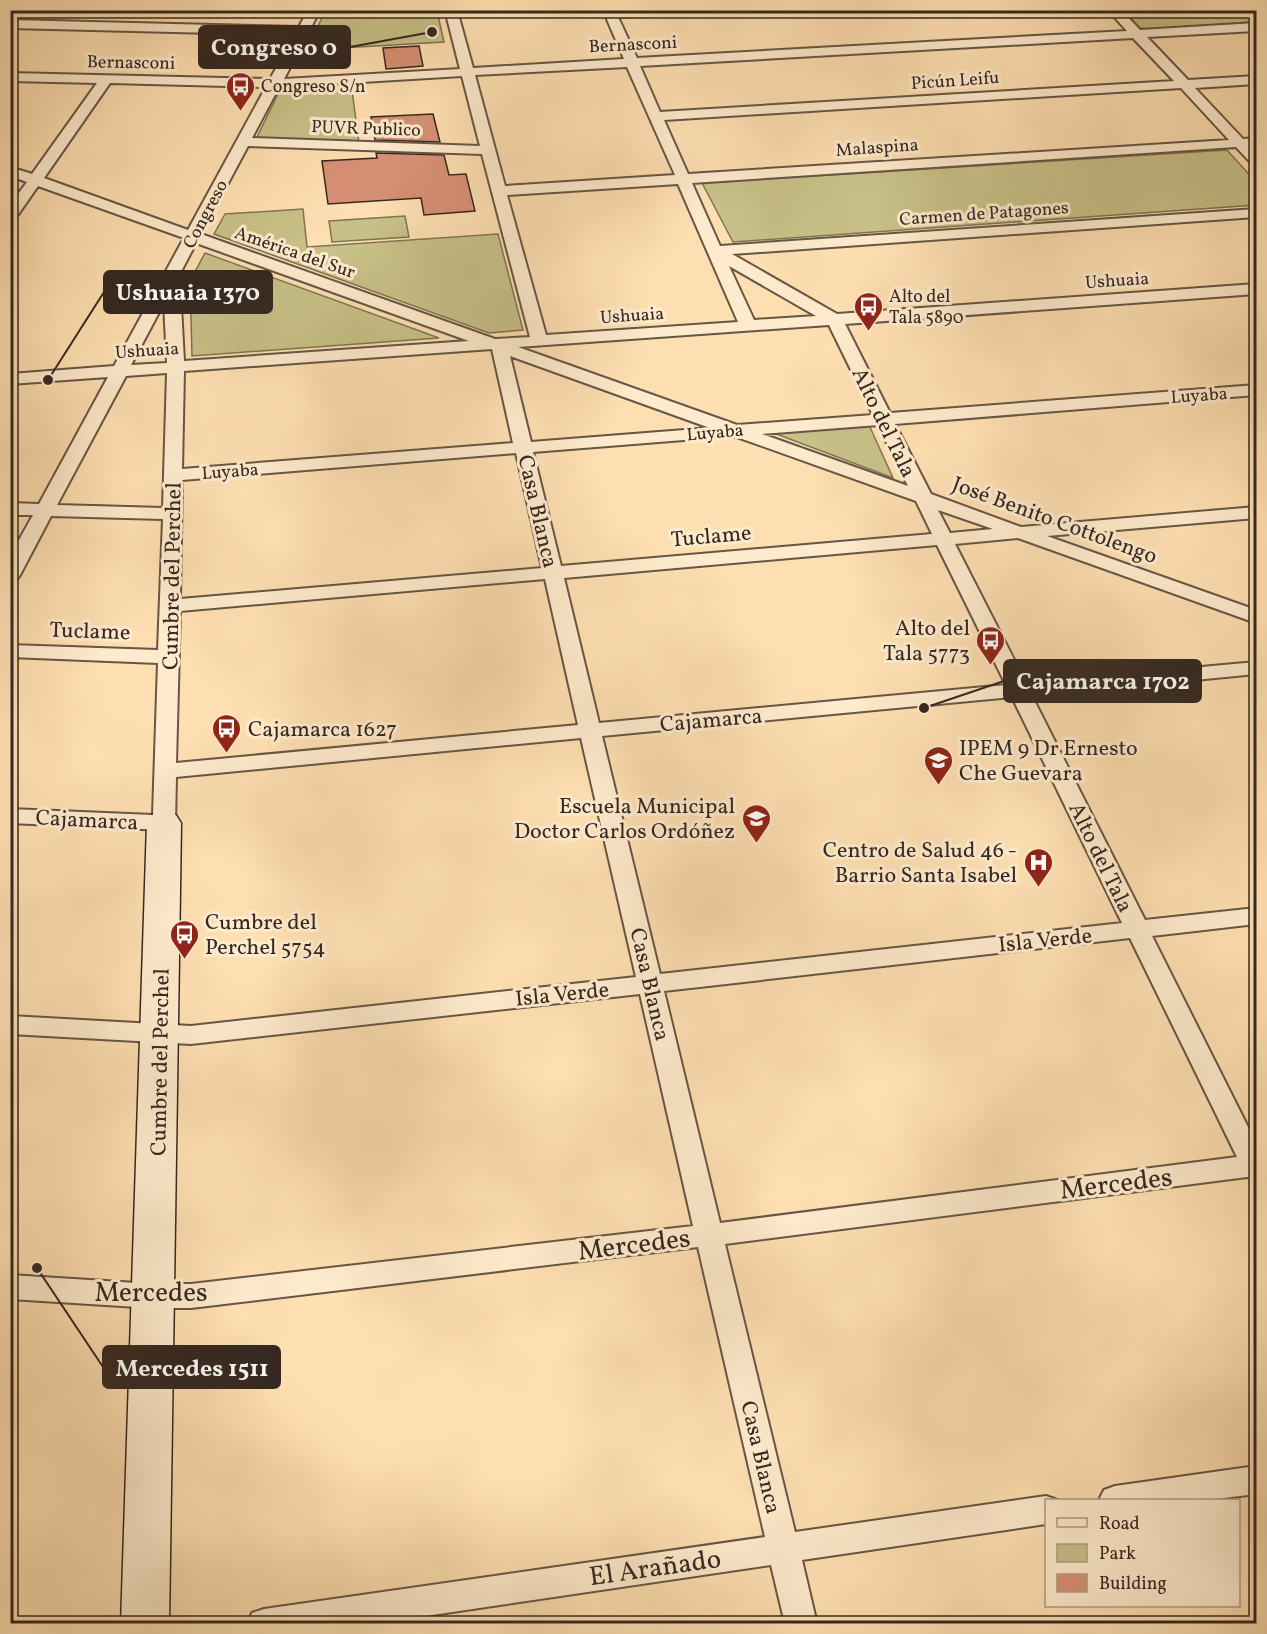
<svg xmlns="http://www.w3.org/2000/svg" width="1267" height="1634" font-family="Vollkorn,serif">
<rect width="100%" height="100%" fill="#fedfb1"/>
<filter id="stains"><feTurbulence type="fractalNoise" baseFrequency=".00333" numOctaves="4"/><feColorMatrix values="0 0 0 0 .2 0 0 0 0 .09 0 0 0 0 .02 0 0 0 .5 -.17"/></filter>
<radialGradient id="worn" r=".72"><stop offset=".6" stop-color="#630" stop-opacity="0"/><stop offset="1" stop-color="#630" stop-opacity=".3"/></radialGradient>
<!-- green -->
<path fill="#c7c087" stroke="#7e7454" stroke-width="1.5" d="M325,11H437L444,42L307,50Z
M1123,11H1256V22L1147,29L1140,28Z
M351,83L359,143L265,140L257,137L280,90L291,86Z
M1227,150L1256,182V205L733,242L702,183Z
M303,209L307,247L498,234L523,330L489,333L214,234L225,214Z
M405,216L409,237L332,242L329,221Z
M205,253L439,338L192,356L190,281Z
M869,425L893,478L771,432Z"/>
<!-- building -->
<path fill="#d79075" stroke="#342821" stroke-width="1.5" d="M419,46L423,66L386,69L383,48Z
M433,114L440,142L375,140L371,117Z
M376,153L444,155L449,175L466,174L475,211L424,215L421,198L328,204L322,161L377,158Z"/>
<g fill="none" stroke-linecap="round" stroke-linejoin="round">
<defs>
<path id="street" d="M308,10H320L284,79L460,69L445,10H457L473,68L624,59L603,10H681L675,14L618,17L637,58L1127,31L1108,10H1121L1140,30L1256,23V31L1147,37L1188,80L1256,76V84L1195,88L1243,139L1256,138V146L1251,147L1256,152V164L1251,163L1236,147L692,183L720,246L1256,209V217L732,254L837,314L1256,284V294L845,324L890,413L1256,385V395L895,424L931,494L1021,527L1256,507V518L1047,536L1256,610V623L1018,538L955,544L1026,683L1256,662V674L1032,696L1145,920L1256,908V924L1152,936L1256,1143V1179L1247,1177L725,1244L795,1532L1046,1496L1057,1500H1046V1524L802,1560L817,1624H785L771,1565L371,1624H248L252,1613L264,1609L765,1537L698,1247L191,1308H153L10,1299V1275L153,1284H191L693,1226L640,994L191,1044L10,1034V1016L191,1026L636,977L581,738L176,777L175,823L172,828L164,830L10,823V809L153,815L158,663L10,657V645L158,650L163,519L51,516L20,575L17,579L10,581V556L33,515H10V503L39,504L108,377L10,384V374L114,366L184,238L38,186L15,219L10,220V205L27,182L10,176V167L32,174L97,83L10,81V73L270,79L295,35L10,28V20L299,27ZM1133,38L1174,81L660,112L640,66ZM627,67L675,175L505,186L475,75ZM462,76L480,146L252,138L279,87ZM110,83L266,87L188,230L44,178ZM1181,88L1229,140L688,174L664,120ZM248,146L482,154L530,337L495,339L201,234ZM678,184L738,322L546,335L507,195ZM196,243L469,341L184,361L181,306L174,285ZM729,266L816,316L754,320ZM164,303L167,363L131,365ZM829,325L873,415L737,425L518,347ZM492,349L513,443L182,469L184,371ZM510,356L710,428L531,442ZM167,373L163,508L57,505L126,376ZM878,425L908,486L762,434ZM734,436L916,501L932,534L561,566L533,452ZM516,453L542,568L180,599L182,480ZM938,510L993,529L950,533ZM937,545L1006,685L599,723L564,578ZM545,579L578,725L176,763L180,611ZM1012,697L1122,923L660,974L602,736ZM1130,938L1237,1157L720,1223L664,991Z
M1256,1466V1494L1208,1500H1099L1104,1490L1115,1486Z"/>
<path id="secondary" d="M164,812L176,815L181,823L169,1624H121L147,823L152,815Z"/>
</defs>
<!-- street casing -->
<use href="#street" stroke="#665645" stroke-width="4"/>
<!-- secondary casing -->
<use href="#secondary" stroke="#342821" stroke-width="3"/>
<!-- street -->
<use href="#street" fill="#feeacc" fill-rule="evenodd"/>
<!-- secondary -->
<use href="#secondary" fill="#feeacc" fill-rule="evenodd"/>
</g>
<!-- icons -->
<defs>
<symbol id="bus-pin" viewBox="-11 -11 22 30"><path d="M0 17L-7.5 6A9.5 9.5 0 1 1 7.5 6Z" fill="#8f2418" stroke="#feeacc"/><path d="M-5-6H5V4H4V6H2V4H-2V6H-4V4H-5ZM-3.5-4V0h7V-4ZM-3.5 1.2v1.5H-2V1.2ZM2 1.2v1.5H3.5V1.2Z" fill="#fff"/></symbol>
<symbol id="school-pin" viewBox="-11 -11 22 30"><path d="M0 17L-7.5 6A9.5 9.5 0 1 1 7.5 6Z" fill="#8f2418" stroke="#feeacc"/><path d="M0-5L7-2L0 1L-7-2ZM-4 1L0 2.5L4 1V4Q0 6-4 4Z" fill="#fff"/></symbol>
<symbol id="hospital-pin" viewBox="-11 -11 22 30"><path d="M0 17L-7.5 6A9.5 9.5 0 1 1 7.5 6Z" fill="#8f2418" stroke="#feeacc"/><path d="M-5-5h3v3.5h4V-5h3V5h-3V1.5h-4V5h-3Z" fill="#fff"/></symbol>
</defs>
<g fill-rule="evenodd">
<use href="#bus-pin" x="224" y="70" width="33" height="45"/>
<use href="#bus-pin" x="852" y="290" width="33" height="45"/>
<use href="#bus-pin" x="974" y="624" width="33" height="45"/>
<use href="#bus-pin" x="210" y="712" width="33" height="45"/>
<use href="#school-pin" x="922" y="744" width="33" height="45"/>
<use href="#school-pin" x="740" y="802" width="33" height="45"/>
<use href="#hospital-pin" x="1022" y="846" width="33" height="45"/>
<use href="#bus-pin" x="168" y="918" width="33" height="45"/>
</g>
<g text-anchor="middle" stroke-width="6" stroke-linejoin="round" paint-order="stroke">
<!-- far-street labels -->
<g font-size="18" fill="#342821" stroke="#feeacc">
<text transform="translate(633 44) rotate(-3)" y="6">Bernasconi</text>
<text transform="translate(131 62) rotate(1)" y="6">Bernasconi</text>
<text transform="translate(955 80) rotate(-4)" y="6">Picún Leifu</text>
<text transform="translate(366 128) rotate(2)" y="6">PUVR Publico</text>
<text transform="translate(877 147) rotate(-4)" y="6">Malaspina</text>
<text transform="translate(984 213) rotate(-4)" y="6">Carmen de Patagones</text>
<text transform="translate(205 214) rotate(-62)" y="6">Congreso</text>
<text transform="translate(295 252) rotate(19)" y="6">América del Sur</text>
<text transform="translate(1117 280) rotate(-4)" y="6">Ushuaia</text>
<text transform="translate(632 315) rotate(-4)" y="6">Ushuaia</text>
<text transform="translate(147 350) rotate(-4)" y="6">Ushuaia</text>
<text transform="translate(1199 395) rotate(-4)" y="6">Luyaba</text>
<text transform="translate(715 432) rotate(-5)" y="6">Luyaba</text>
<text transform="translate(230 471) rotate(-4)" y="6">Luyaba</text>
</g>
<!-- far-poi labels -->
<g font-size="18" fill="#342821" stroke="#feeacc" text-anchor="start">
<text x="261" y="92">Congreso S/n</text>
<text x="889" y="302">Alto del<tspan x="889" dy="21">Tala 5890</tspan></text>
</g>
<!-- street labels -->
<g font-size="22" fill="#342821" stroke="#feeacc">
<text transform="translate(885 422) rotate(64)" y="8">Alto del Tala</text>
<text transform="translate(539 511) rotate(77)" y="8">Casa Blanca</text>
<text transform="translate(1055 519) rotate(20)" y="8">José Benito Cottolengo</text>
<text transform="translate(711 535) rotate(-5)" y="8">Tuclame</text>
<text transform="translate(171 576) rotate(-89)" y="8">Cumbre del Perchel</text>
<text transform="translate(90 630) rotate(2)" y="8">Tuclame</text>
<text transform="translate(711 719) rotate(-5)" y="8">Cajamarca</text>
<text transform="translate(87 819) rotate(3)" y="8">Cajamarca</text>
<text transform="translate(1102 857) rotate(64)" y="8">Alto del Tala</text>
<text transform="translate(1045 939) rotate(-6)" y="8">Isla Verde</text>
<text transform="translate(651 984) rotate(77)" y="8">Casa Blanca</text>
<text transform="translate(562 993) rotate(-6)" y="8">Isla Verde</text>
<text transform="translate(159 1062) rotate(-89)" y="8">Cumbre del Perchel</text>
<text transform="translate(762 1457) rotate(77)" y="8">Casa Blanca</text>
</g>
<!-- poi labels -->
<g font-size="22" fill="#342821" stroke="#feeacc" text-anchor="end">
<text x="970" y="635">Alto del<tspan x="970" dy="25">Tala 5773</tspan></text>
<text x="248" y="736" text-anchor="start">Cajamarca 1627</text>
<text x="959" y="755" text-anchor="start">IPEM 9 Dr Ernesto<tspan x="959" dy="25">Che Guevara</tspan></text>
<text x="735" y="813">Escuela Municipal<tspan x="735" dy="25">Doctor Carlos Ordóñez</tspan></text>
<text x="1017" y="857">Centro de Salud 46 -<tspan x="1017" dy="25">Barrio Santa Isabel</tspan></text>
<text x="205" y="929" text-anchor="start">Cumbre del<tspan x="205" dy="25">Perchel 5754</tspan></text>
</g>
<!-- near-street labels -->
<g font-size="27" fill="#342821" stroke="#feeacc">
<text transform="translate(1116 1183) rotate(-7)" y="9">Mercedes</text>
<text transform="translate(634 1244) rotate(-7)" y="9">Mercedes</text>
<text x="151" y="1301">Mercedes</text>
<text transform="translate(655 1567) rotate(-8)" y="9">El Arañado</text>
</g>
</g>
<!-- callouts -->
<path fill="none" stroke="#342821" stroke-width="2" d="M432 32L350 47M48 380L104 292M924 708L1004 681M37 1268L103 1367"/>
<g fill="#342821" stroke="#feeacc" stroke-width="2">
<circle cx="432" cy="32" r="6"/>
<circle cx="48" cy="380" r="6"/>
<circle cx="924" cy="708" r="6"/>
<circle cx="37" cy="1268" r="6"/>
</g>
<g fill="#342821" stroke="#342821" stroke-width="2">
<rect x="199" y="26" width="151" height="42" rx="6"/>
<rect x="104" y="271" width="168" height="42" rx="6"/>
<rect x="1004" y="660" width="197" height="42" rx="6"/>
<rect x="103" y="1346" width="177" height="42" rx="6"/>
</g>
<g font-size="24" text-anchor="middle" font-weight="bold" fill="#fff">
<text x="274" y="55">Congreso 0</text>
<text x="188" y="300">Ushuaia 1370</text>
<text x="1103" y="689">Cajamarca 1702</text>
<text x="192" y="1376">Mercedes 1511</text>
</g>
<!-- margin -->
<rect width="1267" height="1634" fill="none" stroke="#fedfb1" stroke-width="36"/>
<rect x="12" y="12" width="1243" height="1610" fill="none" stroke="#342821" stroke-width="3"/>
<rect x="18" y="18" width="1231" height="1598" fill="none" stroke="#342821" stroke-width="1.5"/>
<!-- legend -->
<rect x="1045" y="1499" width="195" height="108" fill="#feeacc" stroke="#ad9c88" stroke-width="1.5"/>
<rect x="1057" y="1518" width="30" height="9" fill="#feeacc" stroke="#ad9c88" stroke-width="1.5"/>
<text x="1099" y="1529" font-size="18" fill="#342821">Road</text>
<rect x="1057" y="1544" width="30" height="18" fill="#c7c087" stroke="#ad9c88" stroke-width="1.5"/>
<text x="1099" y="1559" font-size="18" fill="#342821">Park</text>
<rect x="1057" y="1574" width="30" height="18" fill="#d79075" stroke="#ad9c88" stroke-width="1.5"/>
<text x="1099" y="1589" font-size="18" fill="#342821">Building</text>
<rect width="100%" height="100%" filter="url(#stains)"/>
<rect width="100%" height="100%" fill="url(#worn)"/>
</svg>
